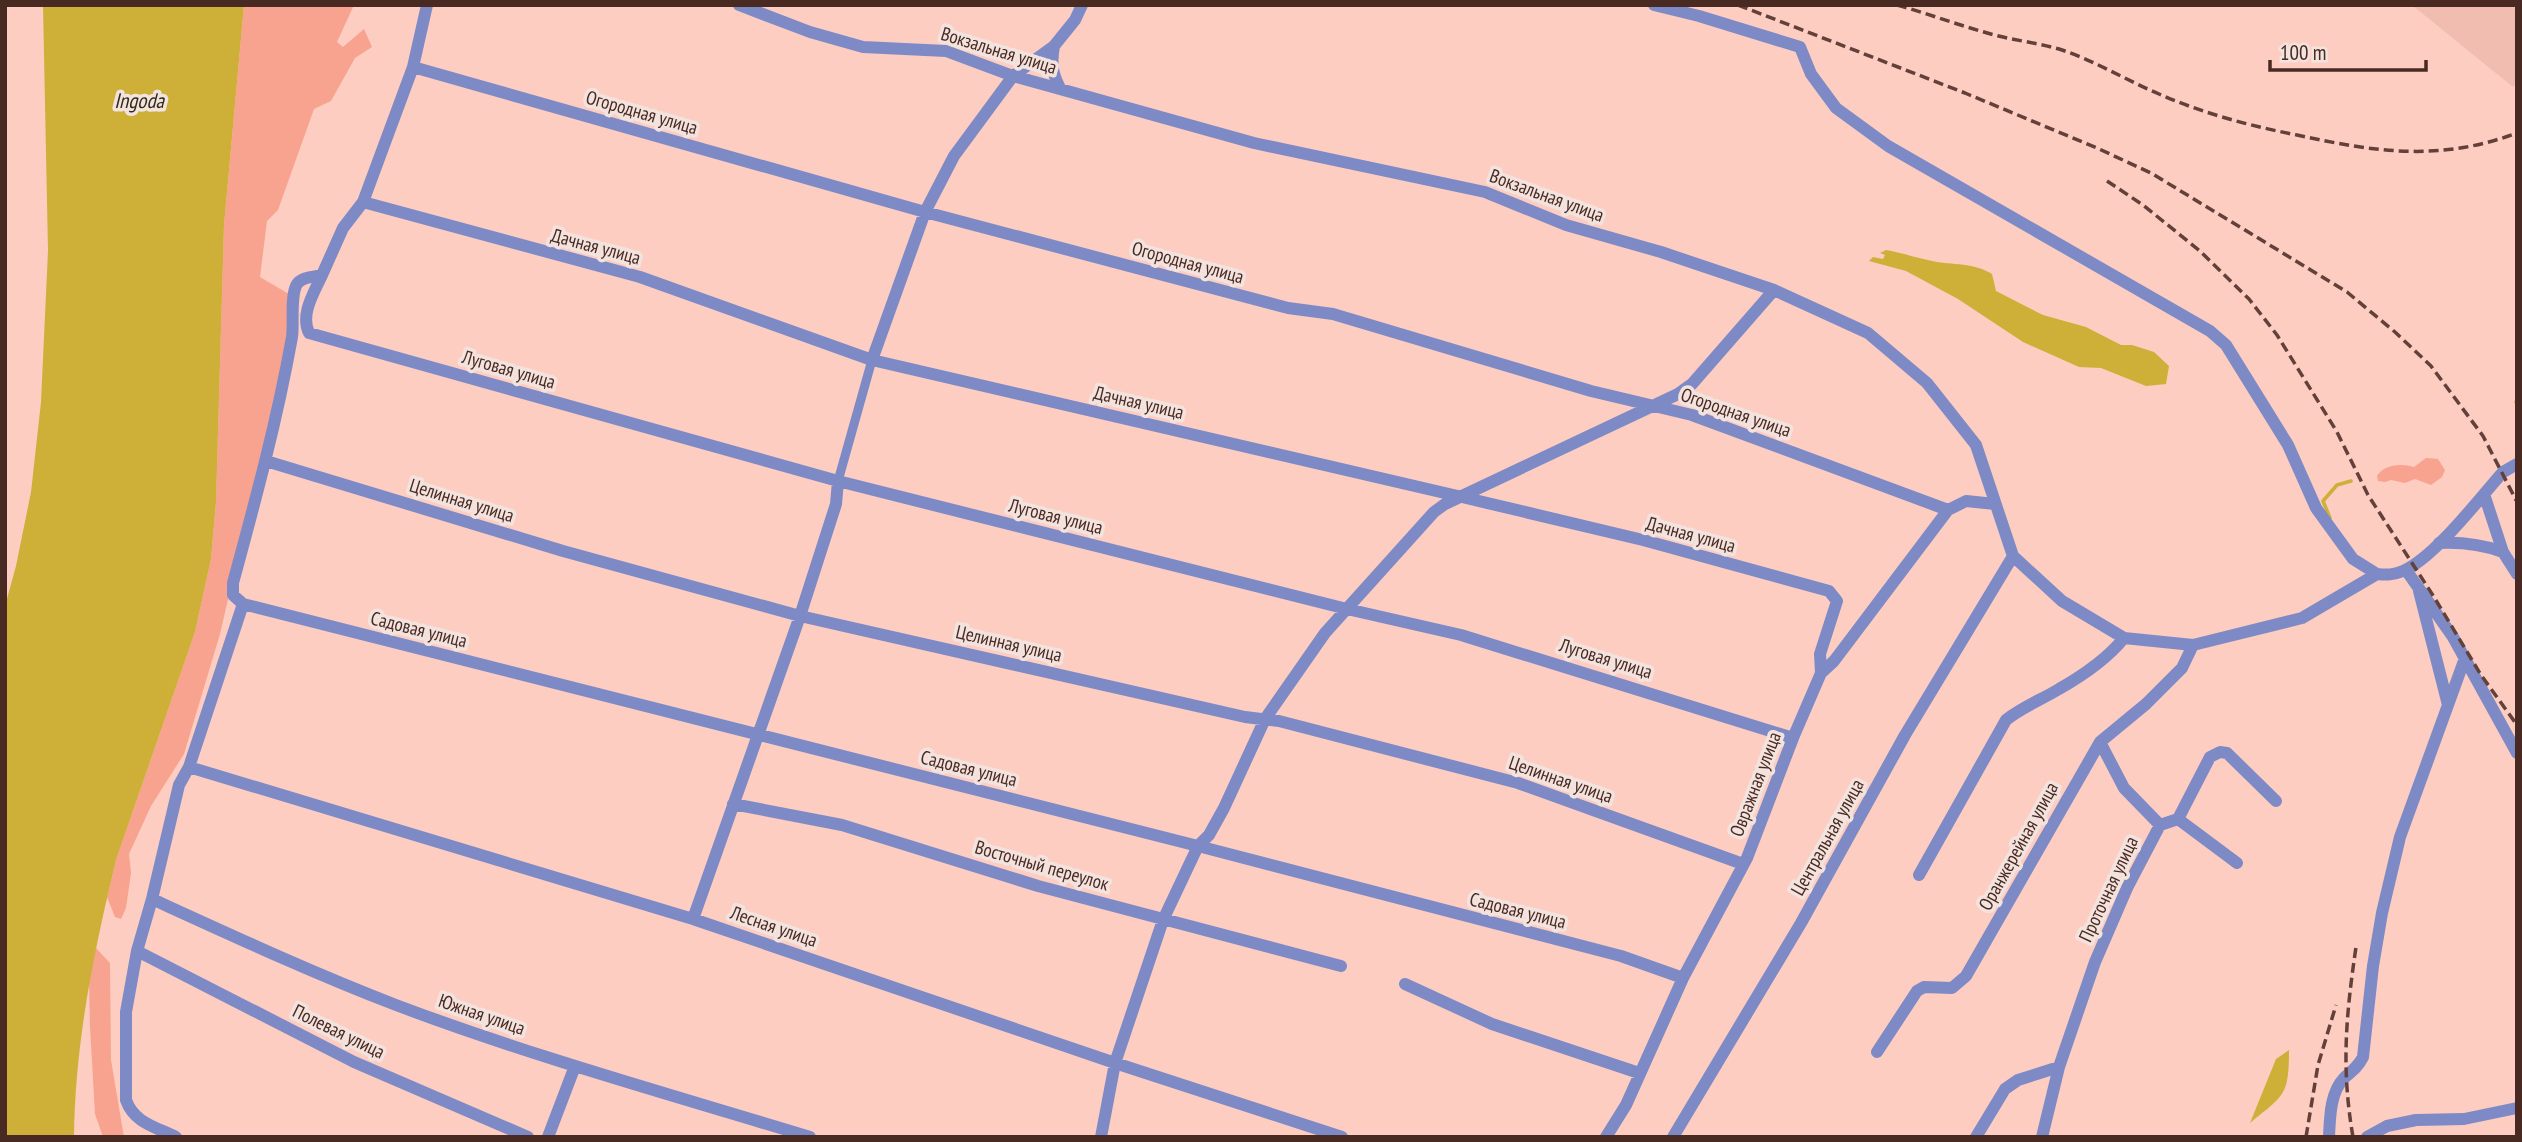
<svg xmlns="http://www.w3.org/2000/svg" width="2522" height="1142" font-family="'PT Sans Narrow',sans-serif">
<rect width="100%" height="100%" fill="#fdcdc1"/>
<!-- built -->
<path fill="#f1bdb0" d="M2412,5H2517V83L2513,87Z"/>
<!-- green -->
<path fill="#f7a38f" d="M244,5H354L337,42L343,47L364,29L372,47L355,58L331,101L314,109L278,210L267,221L260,277L294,297L291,325L220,634L184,754L151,806L129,854L131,873L126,908L121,919L115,917L107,897L116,860L195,632L211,559L216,502L224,225Z
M2426,458L2438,459L2445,470L2442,477L2431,485L2415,479L2405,483L2391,480L2385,482L2378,481L2377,476C2384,464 2402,463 2414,467Z
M95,947L110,963L111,1060L124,1137H103L95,1114L90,1027L89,979Z"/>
<!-- water -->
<path fill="#ceaf38" d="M43,5H244L224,225L216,502L211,559L195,632L116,860C94,951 75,1042 74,1137H5V606L16,566L31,492L41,402L48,251Z
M1886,250C1903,253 1920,259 1937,262C1957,265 1974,263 1992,274L1996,291L2043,315L2086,327L2121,345H2132L2154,352L2169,366L2166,384L2146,386L2101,368L2079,367L2023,342L1958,299L1906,271L1869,261L1873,257L1883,259L1885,255L1880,253Z
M2289,1050C2289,1096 2284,1095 2250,1123L2276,1059Z"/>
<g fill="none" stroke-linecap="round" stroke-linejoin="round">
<!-- stream -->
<path stroke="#ceaf38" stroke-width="3.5" d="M2516,402L2517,401
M2330,518L2323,501L2337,485L2351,481"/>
<!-- pedestrian -->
<path stroke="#7d8ac5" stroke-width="9" d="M838,481L872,360"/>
<!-- minor -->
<path stroke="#7d8ac5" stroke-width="12" d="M739,5L810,32L863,47L946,51L1013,76L1254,143L1485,192L1566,225L1661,252L1774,290L1868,333L1927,383L1976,445L2013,556L2062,601L2124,638L2193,645L2302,618L2377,574C2387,575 2393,575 2403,571C2434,558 2479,499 2503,472L2517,464
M1654,5L1699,16L1800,47L1811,74L1836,108L1888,146L2210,331L2226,345L2288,445L2316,508L2353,559L2377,574
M1054,46C1051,63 1052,73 1060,88
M413,67L925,212L1288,308L1333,314L1591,391L1692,415L1948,510
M363,202L640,277L872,360L1462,497L1643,540L1829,591L1837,601L1820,654L1821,673
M322,275C314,293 300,314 309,333L838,481L1347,609L1461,635L1793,738
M872,360L925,212L954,156L1013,76L1054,46L1075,20L1082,5
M266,461L563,551L800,616L1245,717L1279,721L1518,783L1743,864
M2484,494L2503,552L2517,574
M2439,543C2462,542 2481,544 2503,552
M2406,570L2453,637L2517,753
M243,604L1198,846L1621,956L1683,978
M2448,705L2465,658
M2100,742L2124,788L2160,825
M189,767L693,919L1115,1063L1342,1137
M733,804L842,825L1038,886L1341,966
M2178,819L2237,863
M1919,875L2006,720C2022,707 2041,700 2059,689C2082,676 2107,659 2124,638
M152,899C233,936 313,973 396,1005C531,1056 672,1095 810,1137
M693,919L800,616L836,504L838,481
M137,951L354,1062L528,1137
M1405,984L1492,1024L1639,1073
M1877,1052L1917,991L1924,987L1952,988L1966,976L2100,742L2146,704L2182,668L2193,645
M176,1137C156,1127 134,1123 126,1100V1012L137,951L152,899L179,785L189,767L243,604L233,595V583C255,502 277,421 292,337C294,324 290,295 297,284C302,277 313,277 322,275L343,228L363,202L413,67L427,5
M548,1137L575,1066
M1101,1137L1115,1063L1163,920L1198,846L1209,835L1224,808L1265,719L1325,633L1434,512L1445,504L1678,394L1692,384L1774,290
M1606,1137L1626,1105L1683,978L1747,858L1793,738L1821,673L1834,661L1948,510L1966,501L1995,504
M1673,1137L1801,923L1905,735L2013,556
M1976,1137L2005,1089L2018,1080L2059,1067
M2042,1137L2059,1067L2095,962L2127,888L2160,825L2178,819L2210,757L2220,752L2227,753L2276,801
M2329,1137C2330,1117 2330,1093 2344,1078C2352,1071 2358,1067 2363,1057L2373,966L2382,913L2400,837L2448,705L2419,591
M2367,1137L2387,1126L2416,1120L2464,1119L2517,1108"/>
<!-- rail -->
<path stroke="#63413a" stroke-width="3.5" stroke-dasharray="10 5" stroke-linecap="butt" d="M1738,5L1965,93L2097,148L2151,173L2347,292L2395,332L2431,366L2483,436L2517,502
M1897,5C1926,13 1955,24 1984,32C2009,40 2036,42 2062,50C2095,61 2126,80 2159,94C2202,113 2250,126 2297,135C2375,152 2439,162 2517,133
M2107,181L2143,205L2200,251L2249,299L2277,335L2337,432L2368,495L2434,597L2481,675L2517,725
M2306,1137L2318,1065L2336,1005
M2353,1137C2341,1068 2346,1015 2356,947"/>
</g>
<g text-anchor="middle" stroke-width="7" stroke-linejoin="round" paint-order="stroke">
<!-- street labels -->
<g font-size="19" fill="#492a23" stroke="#f3e3de">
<text transform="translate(999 50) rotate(17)" y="7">Вокзальная улица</text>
<text transform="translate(642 112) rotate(16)" y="7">Огородная улица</text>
<text transform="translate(1547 195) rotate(20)" y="7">Вокзальная улица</text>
<text transform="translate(596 246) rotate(15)" y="7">Дачная улица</text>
<text transform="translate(1188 262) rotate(15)" y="7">Огородная улица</text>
<text transform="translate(509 369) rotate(16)" y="7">Луговая улица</text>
<text transform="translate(1139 402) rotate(13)" y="7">Дачная улица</text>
<text transform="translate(1736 412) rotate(19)" y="7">Огородная улица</text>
<text transform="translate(462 500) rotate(17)" y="7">Целинная улица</text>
<text transform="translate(1056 516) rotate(14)" y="7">Луговая улица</text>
<text transform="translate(1691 534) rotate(15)" y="7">Дачная улица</text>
<text transform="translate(419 629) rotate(14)" y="7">Садовая улица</text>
<text transform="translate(1009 643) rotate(13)" y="7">Целинная улица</text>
<text transform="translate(1606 658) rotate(17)" y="7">Луговая улица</text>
<text transform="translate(969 768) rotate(14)" y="7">Садовая улица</text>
<text transform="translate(1561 779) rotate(19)" y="7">Целинная улица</text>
<text transform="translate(1755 784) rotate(-69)" y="7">Овражная улица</text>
<text transform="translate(1827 837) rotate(-61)" y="7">Центральная улица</text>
<text transform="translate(2018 846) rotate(-61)" y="7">Оранжерейная улица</text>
<text transform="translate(1042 865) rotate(16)" y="7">Восточный переулок</text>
<text transform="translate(2108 889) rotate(-65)" y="7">Проточная улица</text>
<text transform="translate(1518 910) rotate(14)" y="7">Садовая улица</text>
<text transform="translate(774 926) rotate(19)" y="7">Лесная улица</text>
<text transform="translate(482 1014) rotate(19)" y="7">Южная улица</text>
<text transform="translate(339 1031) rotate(26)" y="7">Полевая улица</text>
</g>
<!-- water labels -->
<g font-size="21" font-style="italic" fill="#302b17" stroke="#f3e3de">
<text x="139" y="108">Ingoda</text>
</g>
</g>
<!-- border -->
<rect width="2522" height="1142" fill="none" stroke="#492a23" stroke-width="14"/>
<!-- scale -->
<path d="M2270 60v10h156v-10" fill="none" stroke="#492a23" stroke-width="3.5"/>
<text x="2280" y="60" font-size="21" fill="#492a23" stroke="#f3e3de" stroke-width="5" paint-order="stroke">100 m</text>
</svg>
